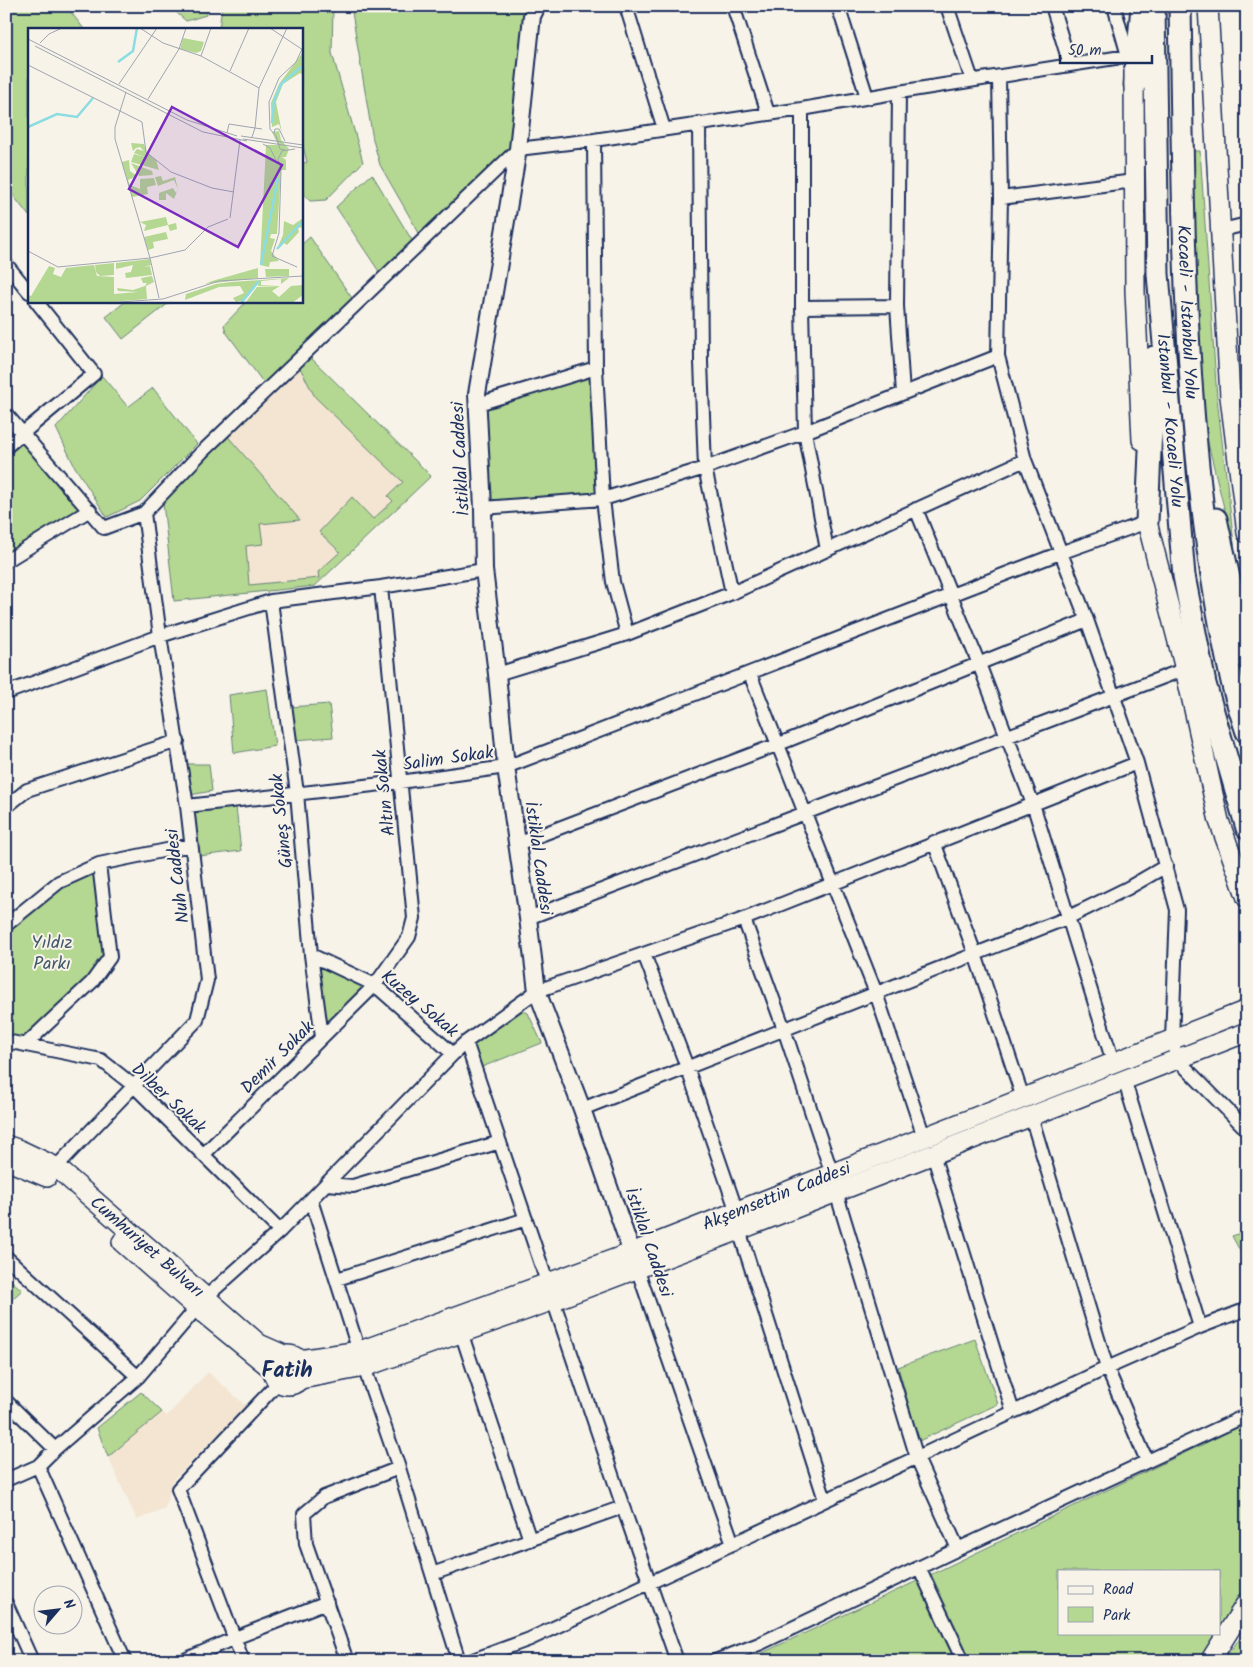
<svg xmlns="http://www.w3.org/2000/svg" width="1253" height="1667" font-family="Kalam,sans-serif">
<rect width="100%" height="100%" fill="#f7f3e8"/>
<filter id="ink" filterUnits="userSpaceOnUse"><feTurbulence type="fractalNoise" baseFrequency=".02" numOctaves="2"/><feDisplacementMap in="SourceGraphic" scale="10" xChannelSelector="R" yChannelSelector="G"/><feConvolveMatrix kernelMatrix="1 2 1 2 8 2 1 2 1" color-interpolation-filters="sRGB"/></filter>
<g filter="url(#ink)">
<!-- built -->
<path fill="#f3e5d1" d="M306,353L431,476L315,586L230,595L162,494Z
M208,1372L246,1406L173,1480L165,1508L137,1520L108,1457L97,1428L141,1392L167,1416Z"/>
<!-- green -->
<path fill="#b4d792" stroke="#688378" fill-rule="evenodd" d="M16,6H66L84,29H29V216L6,186V16Z
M169,6H208L206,15L186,21Z
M222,6H333L332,53L363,162L326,200L310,201C298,190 301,179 301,164L307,162L301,139V29H219Z
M351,6H537L518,149L423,240L380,165L373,140Z
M1186,151H1200L1217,398L1235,552L1199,407Z
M372,174L416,247L384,279L336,207Z
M310,237L356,304L306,353L431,476L315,586L174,601L162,494L224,432L300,520L260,524L263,544L246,546L249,585L319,578L318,572L340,552L319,532L352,497L373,519L393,501L388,496L403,482L315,397L297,362L268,389L226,332L224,325L247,301H301V245Z
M126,301H170V302L123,339L106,317Z
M596,368L603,499L483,508L478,404Z
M102,376L128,407L153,388L197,444L140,501L107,517L75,467L56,428Z
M24,433L90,510L6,561V447Z
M267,689L275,746L234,753L229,695Z
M329,704L333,737L295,740L290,707Z
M185,764H209L212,791L190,795Z
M236,807L241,851L199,856L194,813Z
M99,864L110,957L25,1045L6,1041V925L59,882Z
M311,955L375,985L322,1037Z
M517,1008L528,1013L542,1043L482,1067L472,1043Z
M1247,1231V1264L1232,1236Z
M6,1276L22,1290L6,1305Z
M975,1339L998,1404L919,1441L898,1367Z
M141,1392L162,1412L108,1457L97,1428Z
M1247,1423V1602L1204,1661H745L930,1575ZM1059,1571H1219V1633H1059Z
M1247,1630V1661H1222Z"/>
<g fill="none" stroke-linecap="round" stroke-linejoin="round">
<!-- stream -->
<path stroke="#5e97ae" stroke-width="4" d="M1174,1661V1660"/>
<defs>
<path id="minor" d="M626,6L664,129
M733,6L768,113
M838,6L867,97
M947,6L972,80
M1052,6L1070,65
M1114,6L1128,56
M999,77L1001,198L998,356L1025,460L1087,620L1137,763L1177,910L1172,1039L1177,1059L1247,1130
M899,92L897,306L903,393
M802,109V307L805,432L827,550
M699,123L701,362L705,468L732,593
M594,140L596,368L603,499L613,582L627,634
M1001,198L1134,181
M1222,230L1247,224
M6,264L29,292
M802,307L897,306
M1230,397L1247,395
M478,404L596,368
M6,414L104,528L144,513L202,452L518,149L594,140L802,109L899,92L1134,55
M6,447L94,374L36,301
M483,508L603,499L705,468L805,432L998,356
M916,509L979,664L1033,804L1113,1062
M6,561L90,510
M271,601L297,793L311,955L322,1037
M497,674L627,634L732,593L1025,460
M750,674L876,993L924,1137
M6,693L160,636L271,601L381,587L484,570
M187,806L400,782L506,767L1060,553L1147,522
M6,807L27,790L178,741
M934,842L975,954L1023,1098
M517,844L779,744L1087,620
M528,918L1185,669
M744,919L784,1029L832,1174
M6,925L59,882L99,864L191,845
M644,954L687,1067L737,1212
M311,955L375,985L453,1054
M6,1041L101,1060L134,1086L280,1231
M466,1042L623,1507L677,1661
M25,1045L92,982L110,957L99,864
M1124,1079L1200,1327
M582,1109L1067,918L1128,888L1166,866
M1031,1116L1107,1368L1147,1461
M933,1154L1013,1412
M203,1155L375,985L409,937L414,918L381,587
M54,1173L56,1167L197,1020L207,980L187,806L160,636L144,513
M326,1184L353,1186L500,1142
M836,1192L917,1458L958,1549
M311,1200L364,1367L399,1468L459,1661
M739,1230L825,1500
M6,1257L138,1377
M637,1268L733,1544
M337,1279L526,1219
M461,1332L530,1540
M6,1401L55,1449
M38,1466L125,1661
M6,1480L38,1466L55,1449L138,1377L206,1297L280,1231L453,1054L466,1042L537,991L744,919L1137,763
M919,1567L959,1652
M432,1574L623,1507
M6,1603L32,1661
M182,1661L235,1638L327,1602
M243,1661L178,1489L279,1382
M347,1661L306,1544L304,1514L324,1497L399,1468
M470,1661L530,1639L1107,1368L1200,1327L1247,1309
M715,1661L759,1644L958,1549L1247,1415"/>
<path id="tertiary" d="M537,6L532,16L518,149L477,394L483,508L484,570L497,674L506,767L528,918L537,991L582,1109L636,1265"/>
<g id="secondary">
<path d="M1208,6L1230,397L1247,533"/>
<path d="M1134,70L1135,291L1142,440"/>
<path d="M1146,507L1147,522L1185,669L1219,821L1247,898"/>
<path id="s1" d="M6,1145L20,1150L56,1167L259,1344L284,1355"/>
<path d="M6,1160L47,1177"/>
<path d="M122,1242L197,1308L273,1370"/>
<circle cx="288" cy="1370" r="15"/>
<path id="s2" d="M299,1360L360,1351L631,1253L1247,1010"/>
<path d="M301,1379L364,1367L554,1300L739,1230L1247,1032"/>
<path d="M1210,1661L1247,1602"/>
</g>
<g id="trunk">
<path id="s3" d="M1154,6L1158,274L1184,576L1205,684L1247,828"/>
<path id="s4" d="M1180,6C1184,230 1182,457 1231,677C1235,696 1241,714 1247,732"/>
<path d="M1135,85L1142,6"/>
<path d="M1216,519L1247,659"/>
<path d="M1147,522L1154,357"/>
</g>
</defs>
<!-- minor casing -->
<use href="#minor" stroke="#1b2f5e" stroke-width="16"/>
<!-- tertiary casing -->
<use href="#tertiary" stroke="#1b2f5e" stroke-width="20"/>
<!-- secondary casing -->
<use href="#secondary" stroke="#1b2f5e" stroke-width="22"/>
<!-- trunk casing -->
<use href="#trunk" stroke="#1b2f5e" stroke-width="25"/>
<!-- minor -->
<use href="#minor" stroke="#f7f3e8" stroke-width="12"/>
<!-- tertiary -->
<use href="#tertiary" stroke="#f7f3e8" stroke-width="16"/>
<!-- secondary -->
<use href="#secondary" stroke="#f7f3e8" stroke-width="19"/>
<!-- trunk -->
<use href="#trunk" stroke="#f7f3e8" stroke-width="21"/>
</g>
</g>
<g text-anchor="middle" stroke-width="4" stroke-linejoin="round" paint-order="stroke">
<!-- street labels -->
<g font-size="18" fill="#1b2f5e" stroke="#f7f3e8">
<text dy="6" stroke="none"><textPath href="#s4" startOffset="306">Kocaeli - İstanbul Yolu</textPath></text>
<text dy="6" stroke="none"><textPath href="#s3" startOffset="415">İstanbul - Kocaeli Yolu</textPath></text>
<text transform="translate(460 459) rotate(-93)" y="6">İstiklal Caddesi</text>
<text transform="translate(448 758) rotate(-8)" y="6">Salim Sokak</text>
<text transform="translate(384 793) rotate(-96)" y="6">Altın Sokak</text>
<text transform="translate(281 821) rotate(-96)" y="6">Güneş Sokak</text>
<text transform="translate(539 858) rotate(82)" y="6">İstiklal Caddesi</text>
<text transform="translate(177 876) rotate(-97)" y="6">Nuh Caddesi</text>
<text transform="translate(420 1003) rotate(40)" y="6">Kuzey Sokak</text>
<text transform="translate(277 1057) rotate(-45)" y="6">Demir Sokak</text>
<text transform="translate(169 1098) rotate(43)" y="6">Dilber Sokak</text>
<text dy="6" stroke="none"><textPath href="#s2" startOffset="506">Akşemsettin Caddesi</textPath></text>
<text transform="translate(649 1242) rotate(71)" y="6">İstiklal Caddesi</text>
<text dy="6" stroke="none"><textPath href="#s1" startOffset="176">Cumhuriyet Bulvarı</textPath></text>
</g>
<!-- park labels -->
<g font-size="18" fill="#41596b" stroke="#f7f3e8">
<text x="52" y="948">Yıldız<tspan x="52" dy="21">Parkı</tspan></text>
</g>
<!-- district labels -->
<g font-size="22" font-weight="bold" fill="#1b2f5e" stroke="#f7f3e8">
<text x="287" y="1377">Fatih</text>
</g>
</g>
<!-- overview -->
<g transform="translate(28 28)">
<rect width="275" height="275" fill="#f7f3e8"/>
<path d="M155,10L176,14L173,23L168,25L152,21ZM275,24V47L272,45L255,56L248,74L254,105L251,96L244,99L243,75L251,56ZM251,103L253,112L261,121L258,129H254L258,132V142H253L249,206H243L242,210L247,211L243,223L251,233L242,234L241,239L232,237L238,117H250L244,104ZM103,115L116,116L118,124L128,132L131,142L103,134L106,126L117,129L106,125L109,121L116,123L112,119L108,120L105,123ZM101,132L102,143L109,148L100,152L102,157L112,161V151L126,150L128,157L119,159L120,166L104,169L94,134ZM103,135L124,143L125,147L111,148ZM133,148L135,153L147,149L150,161L146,171L138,165V172H131V165L145,160L148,165L150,161L146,152L130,158L127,149ZM138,189L140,197L148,195L149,201L142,203L140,197L116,203L118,197L112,194ZM275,190V199L270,200L271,204L259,217L256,215L249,221L255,207L256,193L265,197ZM138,204L140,211L125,214L126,220L120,222L116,209ZM122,231L123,237L115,239L122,238L124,247L98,250L97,245L103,244L105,237L88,241V235ZM86,235V247L72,248L68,244L67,237ZM66,237L69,248L86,249V266L110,264L90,263L89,260L105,262L117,258L119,255H115L113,250L124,248L126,254L118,258L119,271L71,275L0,274V267L3,268L21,238L27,240L25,246L33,249L38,240ZM230,240V250L177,256L184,253ZM237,241H261V248L238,249ZM261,250L253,256V251L233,253V257H250L230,258L231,252L217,272L208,274L205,270L216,265L212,258L191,259L157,272L158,266L188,256L203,254ZM275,257V267L264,275L218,274L229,259L252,258L244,263L251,269L263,258Z" fill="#b4d792"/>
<path fill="none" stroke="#8bdce3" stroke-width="2.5" d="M90,34L105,23L109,0M244,95L246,73L253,56L273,39M0,99L29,86L49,89L65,70M249,221L275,193M233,237L250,150M213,275L231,253"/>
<path fill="none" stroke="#9fa5b1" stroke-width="1" d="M112,0L135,15L173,28L231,60M242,0L275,22M0,11L159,92L209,108M12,15L21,6L34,0M7,18L175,104L219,113M173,28L183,0M0,37L114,94L118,124L143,144L184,160L206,164M202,43L221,0M91,56L129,0M98,64L87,99V111L122,230L131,270M120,71L151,21L158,0M199,105L201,96L227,100L231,60L259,0M246,105L247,101H251L257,113M213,108L275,117M224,109L227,100L234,101M215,111L275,120M235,116L242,120L248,132M267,121L254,123L250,131L253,142L251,205L244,228L269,239M257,122L252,121L248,108L242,101L241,74L251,50L268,34L275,19M202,190L212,112M0,223L30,239L122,230L157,222L180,199L200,191M77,275L135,271L191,253L275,248"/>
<path fill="#7b2cbf" fill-opacity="0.15" stroke="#7b2cbf" stroke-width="2.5" d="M144,79L254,137L210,219L101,161Z"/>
<rect width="275" height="275" fill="none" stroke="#1b2f5e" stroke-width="2.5"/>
</g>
<!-- margin -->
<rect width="1253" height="1667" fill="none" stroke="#f7f3e8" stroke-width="25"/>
<rect x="12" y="12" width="1228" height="1642" fill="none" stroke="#1b2f5e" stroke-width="2" filter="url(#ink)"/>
<!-- legend -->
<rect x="1058" y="1570" width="162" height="65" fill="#f7f3e8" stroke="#9fa5b1"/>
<rect x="1068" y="1586" width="25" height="8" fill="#f7f3e8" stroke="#9fa5b1"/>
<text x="1103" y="1594" font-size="15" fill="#1b2f5e">Road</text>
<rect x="1068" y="1607" width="25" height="15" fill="#b4d792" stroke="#9fa5b1"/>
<text x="1103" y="1620" font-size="15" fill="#1b2f5e">Park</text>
<!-- north arrow -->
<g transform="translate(58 1610) rotate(62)"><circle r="24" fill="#f7f3e8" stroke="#9fa5b1"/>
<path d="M0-4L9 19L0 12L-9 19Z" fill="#1b2f5e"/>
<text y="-8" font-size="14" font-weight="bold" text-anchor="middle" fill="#1b2f5e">N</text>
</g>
<!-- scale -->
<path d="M1060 55v8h92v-8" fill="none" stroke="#1b2f5e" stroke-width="2.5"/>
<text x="1068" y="55" font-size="15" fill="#1b2f5e" stroke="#f7f3e8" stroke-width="4" paint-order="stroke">50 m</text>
</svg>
